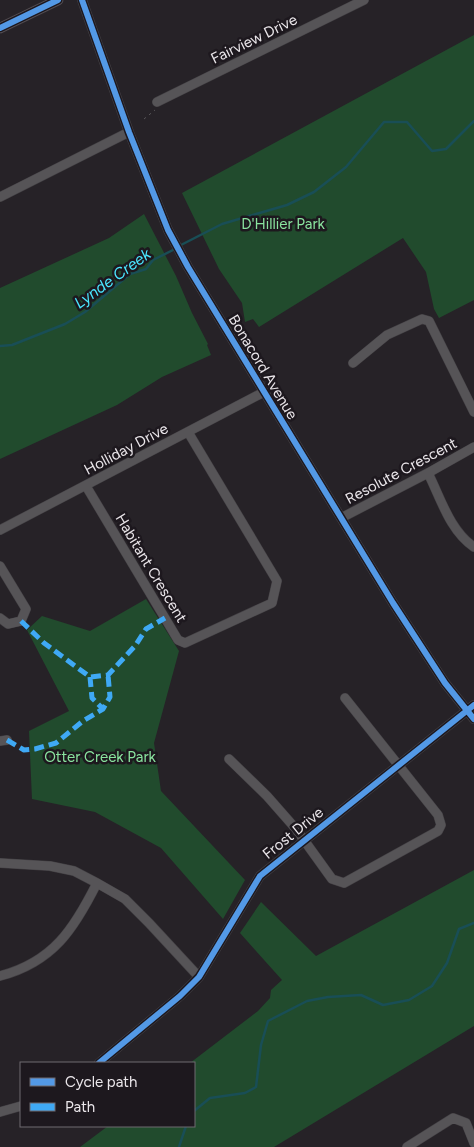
<svg xmlns="http://www.w3.org/2000/svg" width="474" height="1147" font-family="Figtree,sans-serif">
<rect width="100%" height="100%" fill="#262227"/>
<!-- green -->
<path fill="#214b2d" d="M474,35V300L439,318L434,309L426,272L403,238L259,327L253,319L245,322L242,303L219,269L182,193Z
M144,214L176,276L192,313L208,344L207,345L211,355L162,377L117,405L0,459V288L109,238Z
M146,599L179,651L154,743L161,791L245,880L223,919L161,848L95,812L32,799L29,731L69,711L27,630L42,616L90,631Z
M474,870V1026L274,1147H80L108,1126H194V1063H190L258,1011L270,998L271,990L282,980L240,933L261,902L316,956Z"/>
<g fill="none" stroke-linecap="round" stroke-linejoin="round">
<!-- stream -->
<path stroke="#194e56" stroke-width="2.5" d="M179,246L222,224L287,205L314,192L346,167L384,122H407L432,151L446,149L474,121
M0,346L12,345L65,324L85,312L130,274L146,269L153,260L175,249
M194,1111L210,1098L245,1093L256,1087L261,1045L268,1021L307,1001L328,997L361,995L383,1005L409,1000L432,986L447,963L459,929L474,923
M179,1147L186,1126"/>
<defs>
<path id="minor" d="M82,0L129,132L168,230L188,267L393,603L445,683L474,719
M157,102L364,0
M0,197L129,132
M353,363L387,335L422,319L429,321L474,412
M428,473C441,499 450,531 474,547
M86,486L178,640L185,643L272,603L277,581L188,432
M341,518L428,473L474,447
M0,530L264,392
M0,566L26,609L21,621L8,624L0,618
M0,741L7,740
M229,759L267,796L296,829L332,879L344,883L438,831L441,825L438,815L345,698
M0,863L50,866L74,871L97,883L125,899L149,923L199,977
M0,976C53,962 74,929 97,883
M99,1063L180,996L199,977L260,876L474,705
M0,1112L21,1106
M407,1147L453,1118L466,1123L474,1143"/>
<path id="major" d="M0,28L58,0"/>
</defs>
<!-- minor casing -->
<use href="#minor" stroke="#434044" stroke-width="10"/>
<!-- major casing -->
<use href="#major" stroke="#434044" stroke-width="11"/>
<!-- path -->
<path stroke="#585659" stroke-width="1" stroke-dasharray="2.5 4" stroke-linecap="butt" d="M144,119L155,110"/>
<!-- minor -->
<use href="#minor" stroke="#565457" stroke-width="9"/>
<!-- major -->
<use href="#major" stroke="#61595d" stroke-width="10"/>
<!-- quiet -->
<path stroke="#3fa9f5" stroke-width="5" stroke-dasharray="10 5" stroke-linecap="butt" d="M21,621L44,643L90,677L108,675L135,646L146,629L165,618
M90,677L92,698L103,709
M7,740L24,750L35,749L56,743L83,721L103,709L110,697L108,675"/>
<defs>
<path id="cycleway" d="M82,0L129,132L168,230L188,267L393,603L445,683L474,719
M0,28L58,0
M99,1063L180,996L199,977L260,876L474,705"/>
</defs>
<!-- cycleway casing -->
<use href="#cycleway" stroke="#1d181e" stroke-width="9"/>
<!-- cycleway -->
<use href="#cycleway" stroke="#5399e6" stroke-width="6"/>
</g>
<g text-anchor="middle" stroke-width="5" stroke-linejoin="round" paint-order="stroke">
<!-- street labels -->
<g font-size="15" fill="#eae6ea" stroke="#1d181e">
<text transform="translate(254 39) rotate(-26)" y="5">Fairview Drive</text>
<text transform="translate(263 367) rotate(59)" y="5">Bonacord Avenue</text>
<text transform="translate(126 449) rotate(-28)" y="5">Holliday Drive</text>
<text transform="translate(401 471) rotate(-28)" y="5">Resolute Crescent</text>
<text transform="translate(151 568) rotate(59)" y="5">Habitant Crescent</text>
<text transform="translate(293 833) rotate(-39)" y="5">Frost Drive</text>
</g>
<!-- park labels -->
<g font-size="15" fill="#8ae49f" stroke="#1d181e">
<text x="283" y="229">D'Hillier Park</text>
<text x="100" y="762">Otter Creek Park</text>
</g>
<!-- water labels -->
<g font-size="16" font-style="italic" fill="#4ae6fe" stroke="#1d181e">
<text transform="translate(112 278) rotate(-36)" y="6">Lynde Creek</text>
</g>
</g>
<!-- legend -->
<rect x="20" y="1062" width="175" height="65" fill="#1d181e" stroke="#6f6a70"/>
<rect x="30" y="1078" width="25" height="8" fill="#5399e6" stroke="#6f6a70"/>
<text x="65" y="1087" font-size="15" fill="#eae6ea">Cycle path</text>
<rect x="30" y="1103" width="25" height="8" fill="#3fa9f5" stroke="#6f6a70"/>
<text x="65" y="1112" font-size="15" fill="#eae6ea">Path</text>
</svg>
